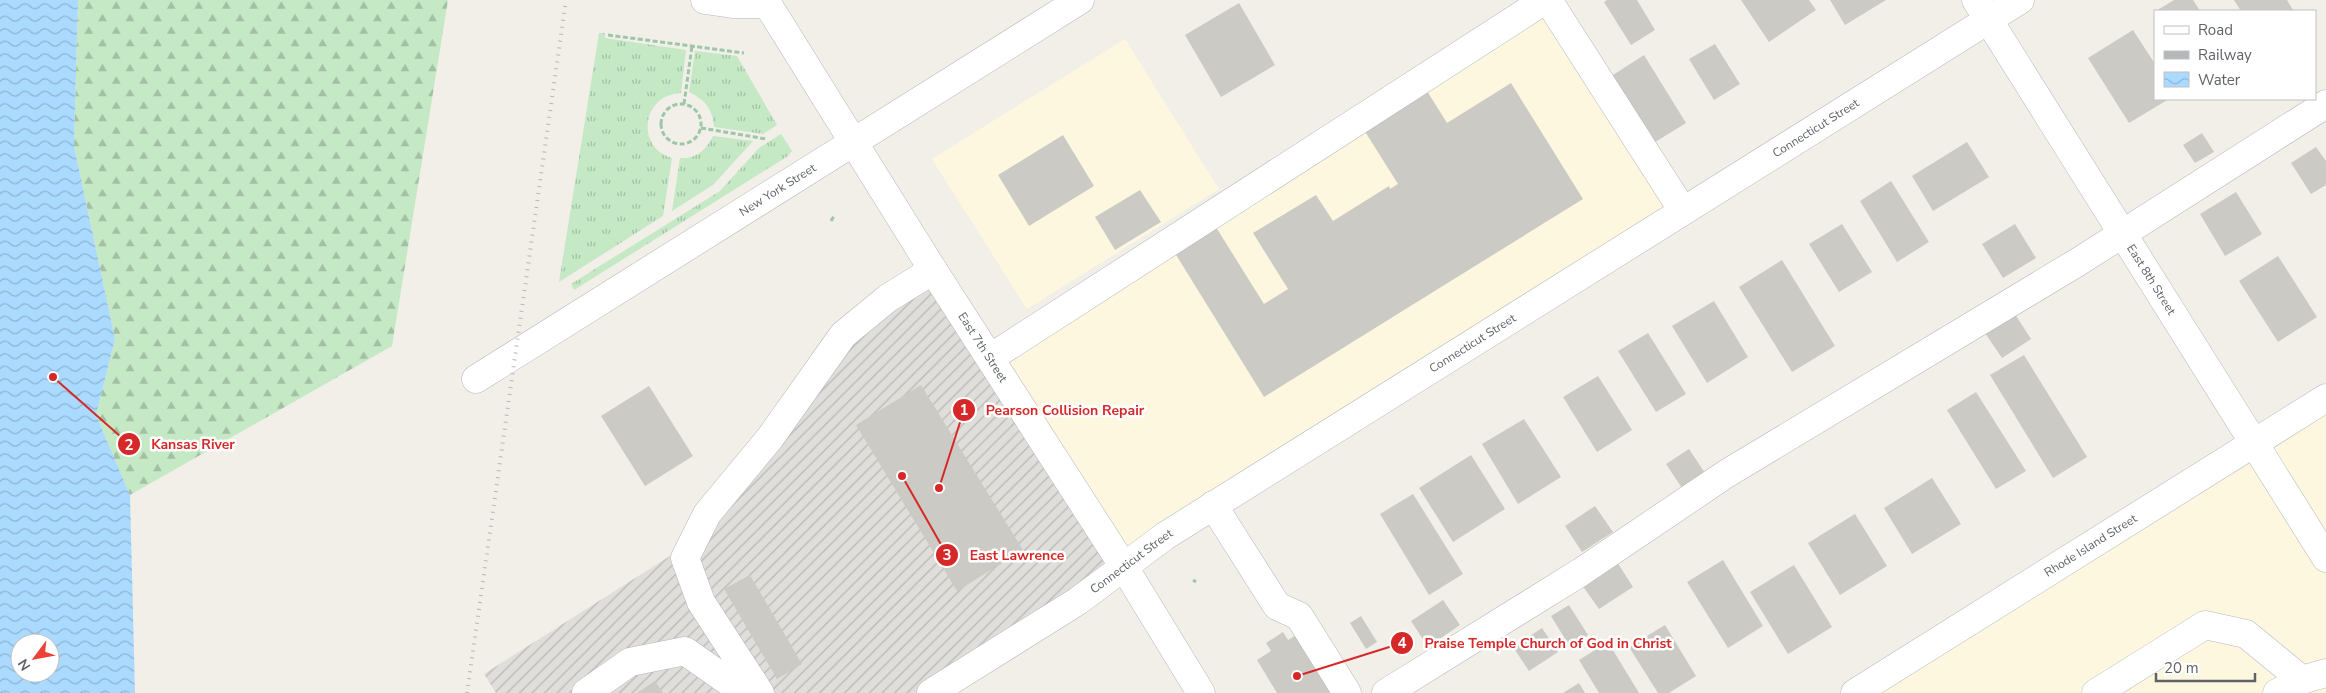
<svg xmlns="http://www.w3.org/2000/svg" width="2326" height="693" font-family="'Nunito Sans',sans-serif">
<defs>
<pattern id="industrial-furrows" width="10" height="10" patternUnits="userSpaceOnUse" patternTransform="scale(1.25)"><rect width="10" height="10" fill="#e0deda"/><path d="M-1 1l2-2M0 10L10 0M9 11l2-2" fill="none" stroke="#b9b8b5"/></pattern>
<pattern id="grass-tufts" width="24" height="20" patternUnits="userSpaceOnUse" patternTransform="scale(1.25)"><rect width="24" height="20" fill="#c5e8c5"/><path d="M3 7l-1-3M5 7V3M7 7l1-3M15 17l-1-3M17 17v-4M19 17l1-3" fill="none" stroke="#a3c0a4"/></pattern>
<pattern id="forest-firs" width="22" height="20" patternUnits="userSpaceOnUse" patternTransform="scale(1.25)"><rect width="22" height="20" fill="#c5e8c5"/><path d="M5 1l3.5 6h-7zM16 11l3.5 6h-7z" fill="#a3c0a4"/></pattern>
<pattern id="water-waves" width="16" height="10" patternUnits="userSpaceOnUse" patternTransform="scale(1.25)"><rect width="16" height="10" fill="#aadaff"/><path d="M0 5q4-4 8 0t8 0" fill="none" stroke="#8eb4d2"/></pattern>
</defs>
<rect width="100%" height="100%" fill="#f1efe8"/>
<!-- commercial -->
<path fill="#fef7e0" d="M1545,0L1683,211L1124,567L990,358Z
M1125,39L1219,189L1027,309L932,159Z
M2326,398V693H1855Z"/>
<!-- industrial -->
<path fill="url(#industrial-furrows)" d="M933,270L1124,567L931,693H496L484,674L692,542L843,335Z"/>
<!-- grass -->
<path fill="url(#grass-tufts)" d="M599,33H605V38L686,50L681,93C642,94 635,148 672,158L663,216L559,282Z
M695,51L737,56L777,125L763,134L714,127C713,109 705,100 689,92Z
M781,134L792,151L788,156L574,290L571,284L720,191L759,148Z
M713,136L753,141L713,185L672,211L680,158C697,159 706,150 713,136Z"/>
<!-- forest -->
<path fill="url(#forest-firs)" d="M78,0H448L392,346L130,495L96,415L115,339L74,146Z"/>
<!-- water -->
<path fill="url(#water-waves)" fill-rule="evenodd" d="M0,0H78L74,146L115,339L96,415L130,495L135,693H0ZM20,643H50V673H20Z"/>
<!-- building -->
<path fill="#cccac5" d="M1607,0H1637L1655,30L1631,45L1604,2Z
M1741,0H1809L1816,10L1769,42Z
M1830,0H1886L1845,25Z
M2174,0H2193L2200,11H2156Z
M2234,0H2287L2293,10L2241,11Z
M1239,3L1275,65L1221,97L1185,35Z
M2133,30L2155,64V99H2169L2129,123L2088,58Z
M1715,44L1740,84L1714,100L1689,59Z
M1644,55L1686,123L1652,144L1610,77Z
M1511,83L1583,199L1264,397L1173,250L1214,224L1264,304L1288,289L1253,233L1316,195L1333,221L1389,186L1390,189L1398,184L1364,130L1427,91L1447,123Z
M2202,133L2214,152L2195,163L2183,145Z
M1063,135L1094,186L1029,226L998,175Z
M1967,142L1989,177L1933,211L1912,176Z
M2316,147L2326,161V185L2311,194L2291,163Z
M1891,181L1929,242L1897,262L1860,201Z
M1140,190L1161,222L1115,250L1095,217Z
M2236,192L2262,234L2225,256L2200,214Z
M1842,224L1872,272L1839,292L1809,244Z
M2015,224L2036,258L2003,278L1982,244Z
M2278,256L2317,317L2278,342L2239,281Z
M1782,260L1835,346L1792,372L1739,287Z
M1714,301L1748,357L1707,383L1672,326Z
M2013,311L2031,339L2002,358L1983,330Z
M1648,333L1686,394L1656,412L1618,351Z
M2024,355L2087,457L2053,478L1990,375Z
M1598,376L1632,430L1597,452L1563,397Z
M921,385L1023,550L957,591L856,425Z
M649,386L693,456L645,486L601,416Z
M1976,392L2026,471L1996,489L1947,410Z
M1524,419L1561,477L1518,504L1482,444Z
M1689,449L1705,473L1682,488L1666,464Z
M1471,455L1505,509L1453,542L1419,488Z
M1932,478L1961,524L1912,554L1884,508Z
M1413,494L1463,574L1429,595L1380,514Z
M1595,506L1613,532L1582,552L1565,526Z
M1855,514L1887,566L1840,595L1808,543Z
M1723,560L1763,626L1728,648L1687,582Z
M1617,562L1633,587L1599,609L1582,585Z
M1794,565L1832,627L1788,654L1750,592Z
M750,575L802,664L777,679L724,589Z
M1443,600L1460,625L1428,647L1411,621Z
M1569,605L1588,635L1570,647L1551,616Z
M1361,616L1377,642L1366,649L1350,623Z
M1665,625L1696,676L1669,693H1658L1629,647Z
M1542,628L1558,652L1529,671L1513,647Z
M1283,632L1288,640L1301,632L1339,693H1277L1257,660L1271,651L1266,643Z
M1608,642L1639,693H1599L1579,660Z
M655,681L663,693H637Z
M1579,683L1585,693H1563Z"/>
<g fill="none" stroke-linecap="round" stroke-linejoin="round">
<defs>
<g id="minor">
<path d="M705,0L733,4H768"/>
<path id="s1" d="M765,0L933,270L1124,567L1201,693"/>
<path d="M1548,0L1683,211"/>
<path id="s2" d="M1976,0L2326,558"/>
<path d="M990,358L1545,0"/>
<path id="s3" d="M476,379L1080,0"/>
<path d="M1213,505L1277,606L1299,616L1347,693"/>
<path d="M586,693L630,662L685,651L745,693"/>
<path d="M760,693L701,602L685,558L707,514L770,438L843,335L888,298L933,270"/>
<path id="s4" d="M931,693L1078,601L1165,536L2020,0"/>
<path d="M1386,693L1581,572L1726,474L2078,262L2326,104"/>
<path id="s5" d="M1855,693L2326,398"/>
<path d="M2096,693L2205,625L2246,634L2302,680L2326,673"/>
<path d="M2277,693L2302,680"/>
</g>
</defs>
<!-- minor casing -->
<use href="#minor" stroke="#b5b8bc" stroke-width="29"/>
<!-- path -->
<path stroke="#9cc7a9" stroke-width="3" stroke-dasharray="5 2.5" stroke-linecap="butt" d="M608,35L744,53
M661 124a20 20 0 1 1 40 0a20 20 0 1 1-40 0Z
M684,104L692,46
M701,128L766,139
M831,221L834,216
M1193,580L1196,582"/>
<!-- minor -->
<use href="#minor" stroke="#fff" stroke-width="28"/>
<!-- rail -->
<path stroke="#b6b7b8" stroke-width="4" stroke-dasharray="1 6" stroke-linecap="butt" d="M467,693L566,0"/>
</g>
<g text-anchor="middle" stroke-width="5" stroke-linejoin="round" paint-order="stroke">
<!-- street labels -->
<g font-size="12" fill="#5f6368" stroke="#fff">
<text dy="4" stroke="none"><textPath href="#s4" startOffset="1050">Connecticut Street</textPath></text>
<text dy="4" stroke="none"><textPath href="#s3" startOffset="356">New York Street</textPath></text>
<text dy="4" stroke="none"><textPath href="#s2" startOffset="330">East 8th Street</textPath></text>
<text dy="4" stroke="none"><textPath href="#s4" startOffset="645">Connecticut Street</textPath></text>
<text dy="4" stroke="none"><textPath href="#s1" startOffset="410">East 7th Street</textPath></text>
<text dy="4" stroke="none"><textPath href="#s5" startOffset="278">Rhode Island Street</textPath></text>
<text dy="4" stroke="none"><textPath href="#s4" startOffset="240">Connecticut Street</textPath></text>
</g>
</g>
<!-- callouts -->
<path fill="none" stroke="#d62828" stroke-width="2" d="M939 488L964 410M53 377L129 444M902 476L947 555M1297 676L1402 643"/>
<g fill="#d62828" stroke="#fff" stroke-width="2">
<circle cx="939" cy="488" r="5"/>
<circle cx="53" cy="377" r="5"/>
<circle cx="902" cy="476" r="5"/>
<circle cx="1297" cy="676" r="5"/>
<circle cx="964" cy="410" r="12"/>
<circle cx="129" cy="444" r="12"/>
<circle cx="947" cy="555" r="12"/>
<circle cx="1402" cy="643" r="12"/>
</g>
<g font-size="15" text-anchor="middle" font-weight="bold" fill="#fff">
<text x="964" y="415">1</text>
<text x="129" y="450">2</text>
<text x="947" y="560">3</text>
<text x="1402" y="648">4</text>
</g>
<g font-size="14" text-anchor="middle" font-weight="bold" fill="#d62828" stroke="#fff" stroke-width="5" stroke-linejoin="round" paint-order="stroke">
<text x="1065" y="415">Pearson Collision Repair</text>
<text x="193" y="449">Kansas River</text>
<text x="1017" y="560">East Lawrence</text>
<text x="1548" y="648">Praise Temple Church of God in Christ</text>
</g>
<!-- legend -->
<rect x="2154" y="10" width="162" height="90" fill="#ffffff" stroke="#bfc1c3"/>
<rect x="2164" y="26" width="25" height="8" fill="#ffffff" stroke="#bfc1c3"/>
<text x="2198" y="35" font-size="15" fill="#5f6368">Road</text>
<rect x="2164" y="51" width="25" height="8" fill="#b6b7b8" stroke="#bfc1c3"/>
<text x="2198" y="60" font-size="15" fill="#5f6368">Railway</text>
<rect x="2164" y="72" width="25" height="15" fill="url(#water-waves)" stroke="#bfc1c3"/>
<text x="2198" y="85" font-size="15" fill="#5f6368">Water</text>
<!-- north arrow -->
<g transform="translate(35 658) rotate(238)"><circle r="24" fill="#ffffff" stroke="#bfc1c3"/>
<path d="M0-4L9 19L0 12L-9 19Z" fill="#ea4335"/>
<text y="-8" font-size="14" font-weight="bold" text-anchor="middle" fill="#5f6368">N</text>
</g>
<!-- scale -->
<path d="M2156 673v8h99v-8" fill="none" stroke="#5f6368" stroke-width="2.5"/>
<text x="2164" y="673" font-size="15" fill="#5f6368" stroke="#ffffff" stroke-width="4" paint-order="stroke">20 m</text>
</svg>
